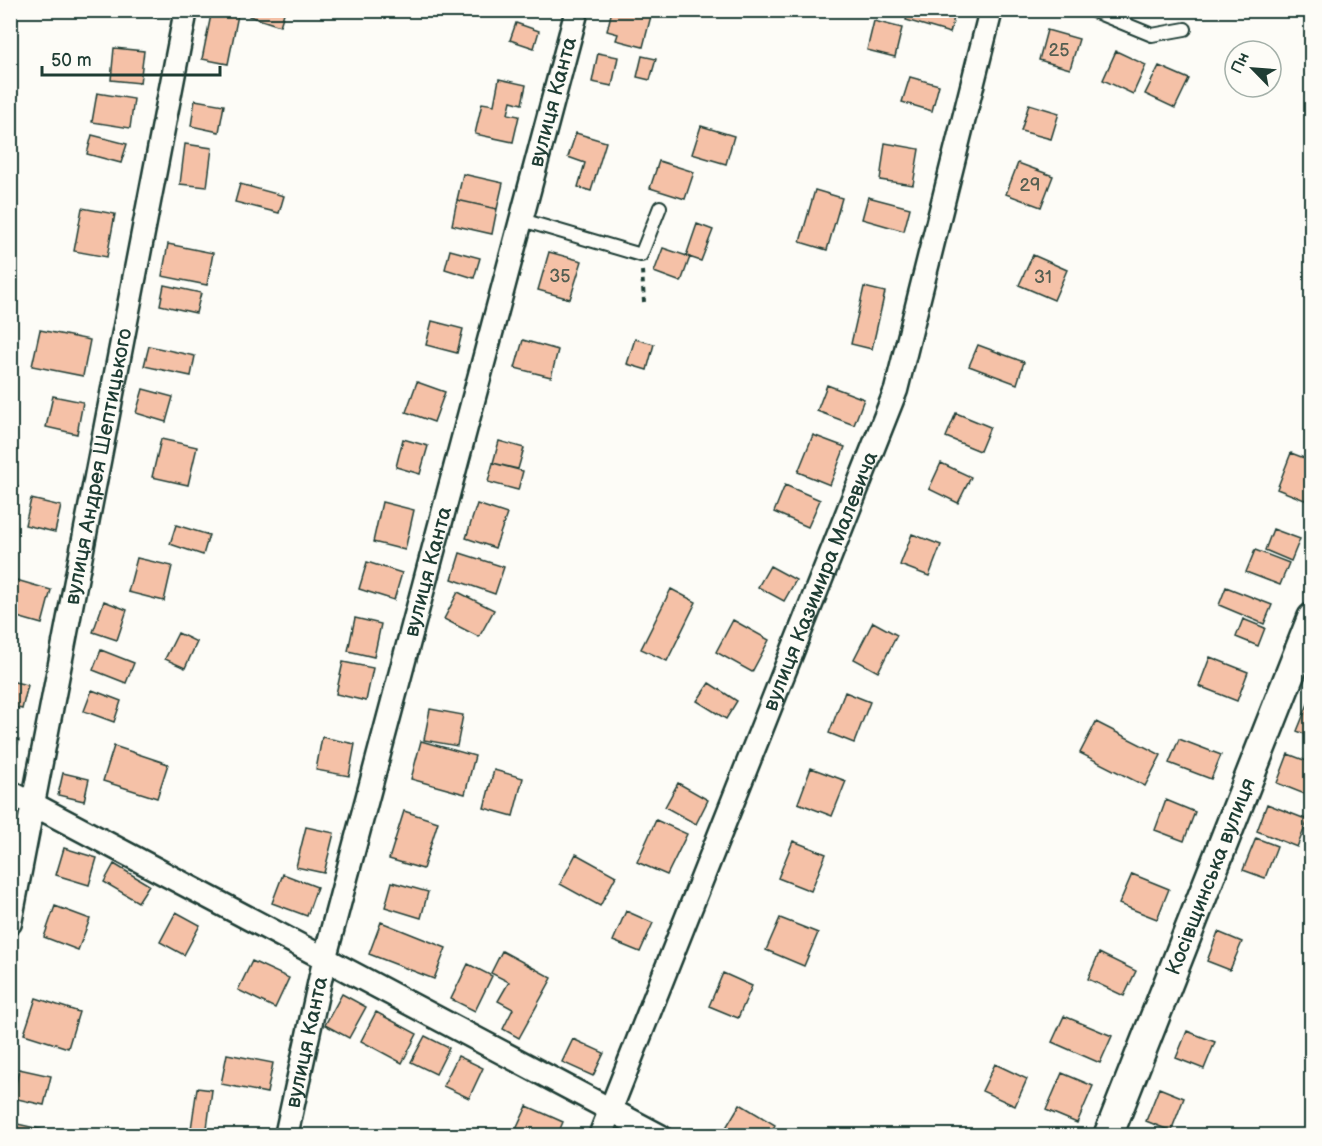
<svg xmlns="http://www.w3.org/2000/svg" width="1322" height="1146" font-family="'Balsamiq Sans',sans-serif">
<rect width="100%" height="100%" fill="#fdfcf7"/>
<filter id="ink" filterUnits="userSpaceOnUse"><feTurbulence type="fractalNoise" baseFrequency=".0167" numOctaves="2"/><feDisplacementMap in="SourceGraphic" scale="12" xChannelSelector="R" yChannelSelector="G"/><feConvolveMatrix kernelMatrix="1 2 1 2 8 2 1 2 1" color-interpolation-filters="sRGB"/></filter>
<g filter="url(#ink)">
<!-- building -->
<path fill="#f5c1a7" stroke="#1f3d34" stroke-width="1.5" d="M132,10H158L156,17Z
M212,10H239L228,64L202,59Z
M250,10H285L280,26L249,16Z
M612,10L652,12L643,47L616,40L618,34L607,31Z
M908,10H956L950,33L906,20Z
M874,21L902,28L895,57L867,50Z
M516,23L539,31L534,48L510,40Z
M1047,30L1079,39L1070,69L1039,60Z
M114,48L144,51L140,83L111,80Z
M1116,51L1146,65L1133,94L1103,80Z
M598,53L618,57L612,86L592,82Z
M642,56L656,59L650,80L637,77Z
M1159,66L1189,79L1175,108L1145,94Z
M910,77L939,85L932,111L902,102Z
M499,79L526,85L522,104L511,101L508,114L519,116L513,142L475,134L482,103L494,105Z
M97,93L134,99L130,128L92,122Z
M195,100L224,105L219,132L191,126Z
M1029,104L1059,113L1051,139L1021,131Z
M701,126L734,136L726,164L692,154Z
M576,133L606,142L591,191L578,187L585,163L568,157Z
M92,135L127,144L121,163L87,154Z
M885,143L919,149L913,185L880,180Z
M185,144L212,148L207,187L180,184Z
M659,161L694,172L685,199L650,188Z
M1018,163L1053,176L1041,207L1006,194Z
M463,174L503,183L497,209L457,200Z
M240,184L284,196L279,213L235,202Z
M815,190L842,198L827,250L800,242Z
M868,197L910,208L904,231L862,219Z
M457,200L497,209L492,234L452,225Z
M82,208L115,214L107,257L74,251Z
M697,224L713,230L701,261L686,256Z
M168,244L213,253L207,285L162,276Z
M663,248L690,257L681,282L654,272Z
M450,250L480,258L474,278L445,269Z
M549,252L582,261L570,299L538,290Z
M1033,255L1067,270L1054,300L1019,285Z
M164,285L201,293L196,313L160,305Z
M864,287L885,292L872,349L851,344Z
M432,321L463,329L457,353L426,345Z
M40,330L90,340L83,376L32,366Z
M10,339L17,341L10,366Z
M635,339L654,344L647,370L627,364Z
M523,340L558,350L551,377L515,368Z
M978,345L1024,362L1017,384L969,366Z
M149,346L195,356L191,376L144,366Z
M417,382L445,392L434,422L406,412Z
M827,385L864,399L854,425L817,411Z
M143,389L173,397L166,422L136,413Z
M53,396L83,402L77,434L46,427Z
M956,413L990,427L980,451L946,437Z
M813,435L845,447L830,485L798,472Z
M161,439L197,447L188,485L152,477Z
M403,439L428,446L420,474L396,467Z
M499,441L524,448L518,469L493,463Z
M1291,453L1312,461V503L1277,489Z
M493,463L523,471L518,490L488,482Z
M941,463L971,477L958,503L929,489Z
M10,484L18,486L10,517Z
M785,485L820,500L808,527L774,512Z
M31,499L61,506L55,532L25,525Z
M382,502L414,510L405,550L373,542Z
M477,504L507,514L495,548L466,538Z
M176,525L209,535L203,555L170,544Z
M1273,529L1300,539L1291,561L1265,550Z
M912,534L941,545L929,576L900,565Z
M1255,550L1289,563L1280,585L1246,572Z
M460,553L504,567L495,594L452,579Z
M137,558L172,566L164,601L128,592Z
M367,562L402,573L394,600L359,589Z
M770,566L796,580L784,601L758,587Z
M13,579L51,590L42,624L10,615V588Z
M1226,587L1272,605L1264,624L1219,605Z
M671,589L696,602L667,661L641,649Z
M458,592L494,610L479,637L444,619Z
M104,601L127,610L117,640L93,632Z
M355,618L381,624L374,657L348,651Z
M1243,619L1265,628L1258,646L1236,637Z
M733,620L769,640L752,672L716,652Z
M873,622L897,635L878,672L854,659Z
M178,633L197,642L185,668L165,659Z
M101,650L134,663L126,683L93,670Z
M1210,657L1248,672L1237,701L1199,686Z
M343,662L373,668L366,701L336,694Z
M10,681L28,685L22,709L10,706Z
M709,683L737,701L726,719L697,701Z
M92,690L121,701L114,722L84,711Z
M845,692L870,702L854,743L829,733Z
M1310,699H1312V737L1297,731Z
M430,709L463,715L457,746L424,740Z
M1096,722L1161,755L1145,786L1080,753Z
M10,737L19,740L12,763H10Z
M322,737L355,744L349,776L316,770Z
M1179,739L1221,755L1211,779L1169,763Z
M421,741L475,756L465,794L411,779Z
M114,746L168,764L157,798L103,781Z
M1288,754L1312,763V797L1277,783Z
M811,768L846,781L832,816L798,803Z
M494,770L523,778L513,816L484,808Z
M63,773L89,779L84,801L58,795Z
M678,783L708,800L696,824L665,807Z
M1166,800L1195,812L1184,841L1155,830Z
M1267,804L1308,820L1297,847L1257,831Z
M404,811L438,822L423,869L389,859Z
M656,820L687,834L667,875L637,862Z
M306,827L334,833L324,873L296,867Z
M1256,838L1277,846L1265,878L1243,870Z
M793,841L826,854L811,891L778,878Z
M64,848L97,858L89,885L56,875Z
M576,854L616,876L600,906L560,884Z
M114,864L149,885L138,902L104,882Z
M283,874L317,887L307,916L272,903Z
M1132,874L1169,889L1157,919L1119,904Z
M392,882L428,892L421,918L385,907Z
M55,906L90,919L78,950L44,937Z
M626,911L653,923L640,952L613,941Z
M176,912L200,925L184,955L160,942Z
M780,918L818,933L804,966L766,950Z
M381,922L446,948L434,979L369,954Z
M1218,932L1242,942L1230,970L1207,961Z
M502,951L552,978L519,1038L503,1029L513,1009L498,1001L509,982L491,973Z
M1099,953L1136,971L1124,996L1088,979Z
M252,961L289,978L275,1008L238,990Z
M468,964L492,976L475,1011L451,999Z
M723,973L752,986L738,1018L709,1006Z
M342,994L366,1007L349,1038L325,1025Z
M36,998L79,1012L68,1048L24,1034Z
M376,1012L417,1034L402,1063L361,1041Z
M1064,1016L1112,1036L1100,1063L1052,1042Z
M1187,1031L1215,1042L1204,1069L1176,1058Z
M425,1036L449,1048L436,1074L411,1062Z
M573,1039L604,1053L593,1076L562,1062Z
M227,1054L273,1063L267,1093L221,1084Z
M458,1056L483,1068L469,1098L443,1086Z
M995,1064L1027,1079L1015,1106L982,1091Z
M19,1069L51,1076L44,1105L13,1098Z
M1062,1073L1093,1086L1077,1123L1046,1110Z
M197,1088L212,1090L206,1136H190Z
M1159,1088L1184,1098L1171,1131L1146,1121Z
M740,1104L775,1125L769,1136H721Z
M527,1106L563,1122L557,1136H513Z
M13,1123L53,1132L52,1136H10Z"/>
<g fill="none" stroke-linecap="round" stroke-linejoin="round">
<defs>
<path id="service" d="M1091,10L1152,35L1185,29
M522,220L641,255L660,207"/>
<g id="minor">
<path d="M10,792L660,1136"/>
<path id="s1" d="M10,923L186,10"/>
<path id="s2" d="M286,1136L325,957L577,10"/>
<path id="s3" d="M600,1136L896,390L991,10"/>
</g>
<g id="tertiary">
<path id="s4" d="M1108,1136L1312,618"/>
</g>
</defs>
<!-- service casing -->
<use href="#service" stroke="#1f3d34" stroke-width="16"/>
<!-- minor casing -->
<use href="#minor" stroke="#1f3d34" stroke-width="27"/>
<!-- tertiary casing -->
<use href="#tertiary" stroke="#1f3d34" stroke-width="33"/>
<!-- path -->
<path stroke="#1f3d34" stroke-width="4" stroke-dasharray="4.5 4.5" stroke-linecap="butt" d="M642,271L644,302"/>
<!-- service -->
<use href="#service" stroke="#fdfcf7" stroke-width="12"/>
<!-- minor -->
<use href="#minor" stroke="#fdfcf7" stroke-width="22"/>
<!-- tertiary -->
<use href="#tertiary" stroke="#fdfcf7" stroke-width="28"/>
</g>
</g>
<g text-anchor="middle" stroke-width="4.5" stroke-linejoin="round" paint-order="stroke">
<!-- number labels -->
<g font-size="18" fill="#545e51">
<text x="1059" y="56">25</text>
<text x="1030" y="191">29</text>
<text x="560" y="282">35</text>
<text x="1043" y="283">31</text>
</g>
<!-- street labels -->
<g font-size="21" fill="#1f3d34" stroke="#fdfcf7">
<text dy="7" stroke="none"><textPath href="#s2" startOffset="1068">вулиця Канта</textPath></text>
<text dy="7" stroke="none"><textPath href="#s1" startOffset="465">вулиця Андрея Шептицького</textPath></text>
<text dy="7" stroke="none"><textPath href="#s2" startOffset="582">вулиця Канта</textPath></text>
<text dy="7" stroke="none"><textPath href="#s3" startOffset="597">вулиця Казимира Малевича</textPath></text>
<text dy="7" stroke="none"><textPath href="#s4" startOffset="279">Косівщинська вулиця</textPath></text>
<text dy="7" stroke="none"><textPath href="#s2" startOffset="96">вулиця Канта</textPath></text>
</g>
</g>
<!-- margin -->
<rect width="1322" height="1146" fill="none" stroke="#fdfcf7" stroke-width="36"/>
<rect x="18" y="18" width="1286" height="1110" fill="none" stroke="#1f3d34" stroke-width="2" filter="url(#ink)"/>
<!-- north arrow -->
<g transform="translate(1253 69) rotate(295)"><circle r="28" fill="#fdfcf7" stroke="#a4b0a9" stroke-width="1.5"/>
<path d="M0-4.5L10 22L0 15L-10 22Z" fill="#1f3d34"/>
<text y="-9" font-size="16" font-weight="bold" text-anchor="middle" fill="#1f3d34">Пн</text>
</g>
<!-- scale -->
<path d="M42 66v9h178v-9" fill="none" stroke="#1f3d34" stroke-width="3"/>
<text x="51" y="66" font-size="18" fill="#1f3d34" stroke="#fdfcf7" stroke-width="4.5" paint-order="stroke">50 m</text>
</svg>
